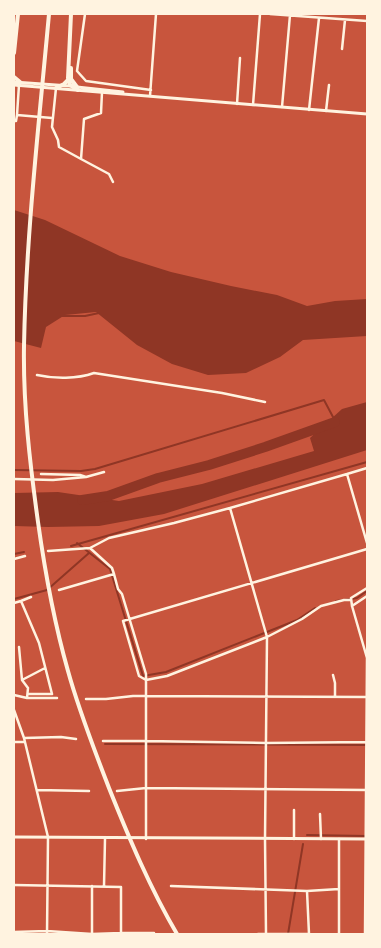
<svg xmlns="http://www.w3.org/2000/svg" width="381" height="948" font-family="Poppins,sans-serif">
<rect width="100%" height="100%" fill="#c8553d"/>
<!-- water -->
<path fill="#8f3625" d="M14,210L45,220L120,256L171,272L231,286L277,295L307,306L335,301L367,299V336L303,340L280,357L246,373L208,375L172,364L137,345L96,312L65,315L46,327L41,348L14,341Z
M367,402V450L164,514L99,526L48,527L14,526V493L58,492L119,501L202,484L314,451L310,438L342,409Z"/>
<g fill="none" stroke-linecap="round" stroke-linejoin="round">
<!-- stream -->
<path stroke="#8f3625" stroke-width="2" d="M61,316H85L99,313
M14,470L81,471L95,469L324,400L333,417
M77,543L110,569L143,676L166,672L297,620L315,608
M71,546L367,462
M14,554L24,552
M14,599L47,590L89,553
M336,601L357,598L367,591
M105,744L367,745
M307,835L367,836
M288,934L303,844"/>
<!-- river -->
<path stroke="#8f3625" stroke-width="10" d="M82,500L108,496L158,478L209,465L265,447L335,422"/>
<!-- minor -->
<path stroke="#fff3e0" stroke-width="2.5" d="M85,14L77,71L86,81L151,90
M270,14L367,21
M342,49L345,20
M19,85L17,115L52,118
M56,88L52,127L58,140L59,147L81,159
M102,92L101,113L84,119L81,159L109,174L113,182
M150,96L156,14
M237,104L240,58
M253,105L260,14
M282,107L290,15
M309,110L319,18
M326,111L329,85
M14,121H16L17,115
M37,375C55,379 77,379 94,373L222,393L265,402
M367,468L347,474L367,543
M41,474L80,475L86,477L104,472
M14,479L53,480L86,477
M230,508L347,474
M90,548L112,568L114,574
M48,551L90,548L109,538L174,523L230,508L267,637L265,839L266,934
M14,559L25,556
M59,590L114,574L118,589L122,594L146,674V696L367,697
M351,600H344L321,606L302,619L267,637L167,676L146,680L139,676L123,621L367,549
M21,601L31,597
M14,603L21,601L39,643L52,694H28
M352,606L367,596
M19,647L22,680L28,688L27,698
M333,675L335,683V697
M22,680L45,668
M14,695L27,698H57
M86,699H106L133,696H146V741L266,743L366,742
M14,710L24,738L48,837L47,934
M24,738L61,737L76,739
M103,741H146V788L367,790
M14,742H25
M37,790L89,791
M117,791L146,788V839
M320,814L321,839
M294,839V810
M339,839V934
M14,885L121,887V933L92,934V886
M104,886L105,839
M171,886L307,891L339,889
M307,891L309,934
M14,932L47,931L92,934
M121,933H154
M258,934H310
M365,934L367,658L352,606L351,598L367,588"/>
<!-- secondary -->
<path stroke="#fff3e0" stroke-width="3" d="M14,82L70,86
M14,85L367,114
M77,87L123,92
M14,837L367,839"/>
<!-- trunk -->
<path stroke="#fff3e0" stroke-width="4" d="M49,14C39,124 26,235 24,346C23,405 30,464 38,522C45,572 54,622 68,671C79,711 94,749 109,788C129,838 150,888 177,934
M71,14L68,78L70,85L78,90
M14,53L18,14
M71,68V79L77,87
M14,77L20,82
M14,83L19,85
M56,88L64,84L69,79"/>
</g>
<!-- border -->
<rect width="381" height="948" fill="none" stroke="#fff3e0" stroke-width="30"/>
</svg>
